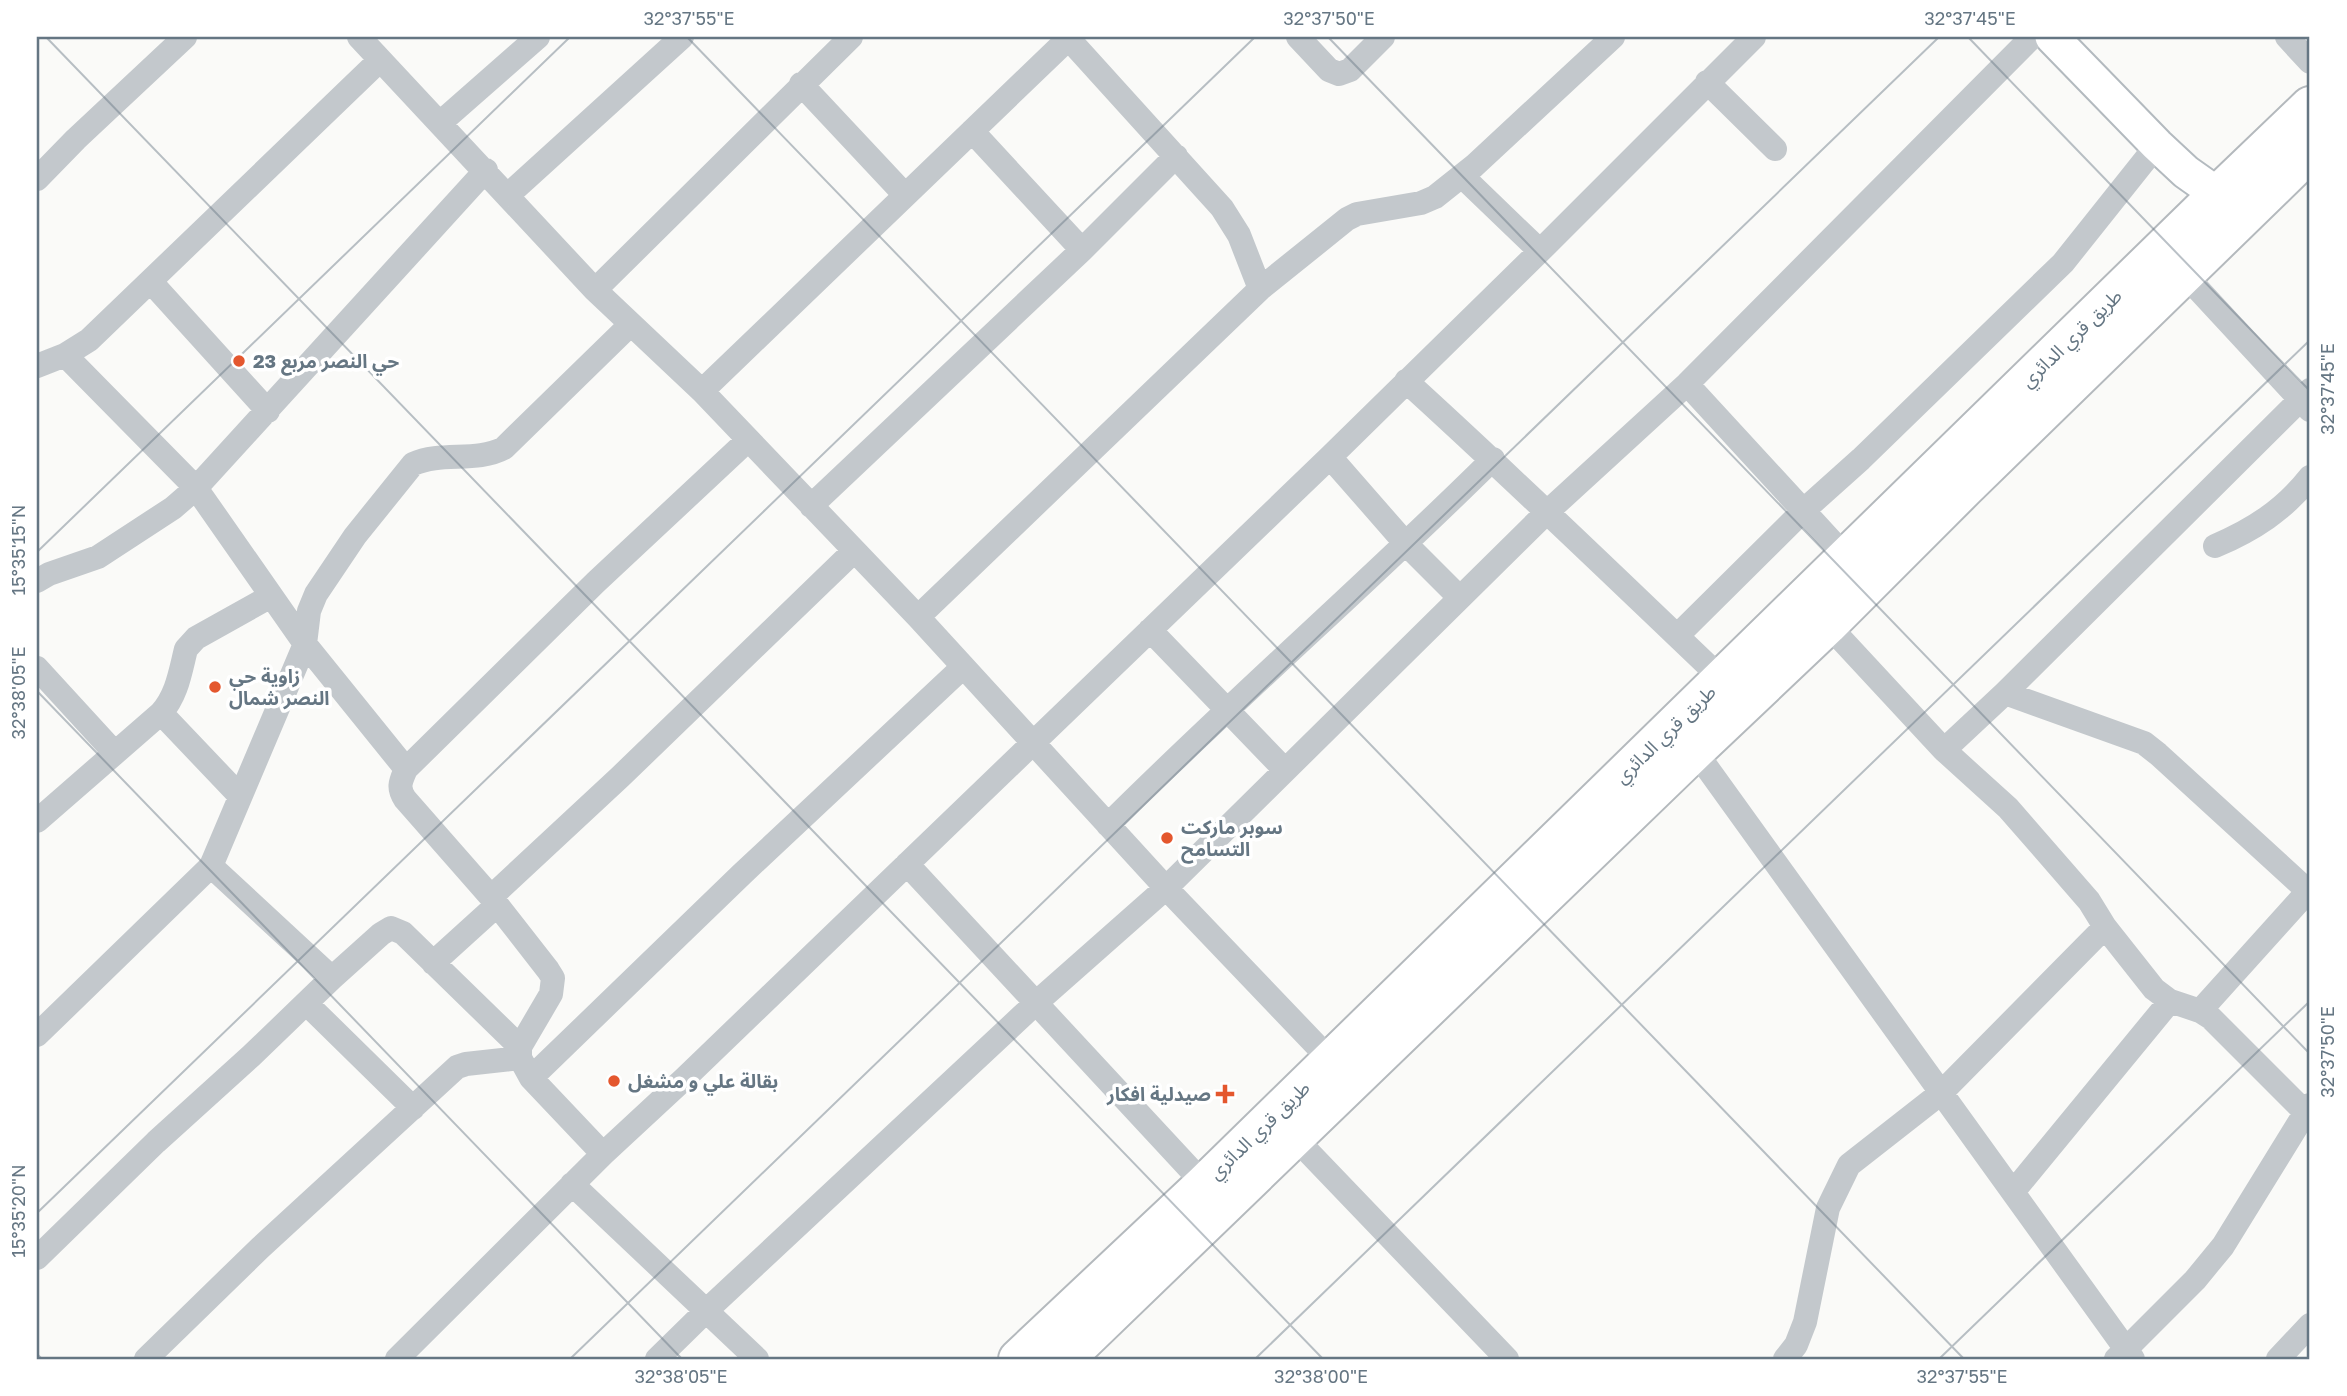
<svg xmlns="http://www.w3.org/2000/svg" width="2347" height="1396" font-family="'Golos Text','Noto Sans Arabic',sans-serif">
<rect width="100%" height="100%" fill="#fafaf8"/>
<g fill="none" stroke-linecap="round" stroke-linejoin="round">
<defs>
<path id="secondary" d="M2052,37L2157,145L2186,172L2237,208"/>
<path id="highway" d="M1018,1359L1204,1184L2217,195L2310,106
M1065,1359L1695,751L1828,625L1965,488L2310,152"/>
</defs>
<!-- secondary casing -->
<use href="#secondary" stroke="#b3babf" stroke-width="37"/>
<!-- highway casing -->
<use href="#highway" stroke="#b4b9bd" stroke-width="42"/>
<!-- street -->
<path stroke="#c3c8cc" stroke-width="24" d="M359,37L595,290L702,391L918,617L1166,888L1339,1069
M1298,37L1329,70L1339,74L1350,70L1383,37
M2287,37L2310,62
M1068,38L1222,208L1239,235L1260,289
M1707,82L1775,149
M801,84L905,195
M440,123L538,37
M972,131L1082,250
M1462,176L1540,251
M37,179L76,139L185,37
M508,195L682,37
M2185,275L2310,410
M151,282L268,411
M595,290L851,37
M65,355L196,488L305,644L406,769C401,781 397,787 405,799L491,897L548,970L553,978L551,994L520,1047V1058L531,1078L603,1154
M37,366L65,355L89,340L380,60
M1406,381C1513,478 1617,579 1722,679
M1687,384L1847,558
M702,391L1070,37
M1330,457L1407,545L1459,597
M811,506L1082,250L1176,156
M2215,546C2253,530 2284,510 2310,477
M37,581L49,574L98,557L173,508L196,488L486,170
M918,617L1260,289L1347,219L1357,214L1421,203L1435,197L1474,166L1613,37
M1828,625L1944,750L2008,808L2089,901L2105,927L2154,989L2170,1001L2200,1011L2211,1018L2310,1117
M1150,630L1285,770
M1677,636L1803,511L1861,459L2063,263L2157,145
M37,668L114,752
M2005,693L2144,743L2158,754L2308,891
M161,713L239,795
M1944,750L2005,693L2310,390
M1695,751L2133,1359
M406,769L596,582L748,440
M37,821L161,713C177,695 180,673 186,649L196,638L271,596
M1108,825C1233,700 1367,584 1493,459
M907,864L1204,1184
M211,866L332,978
M491,897L620,777L854,551
M433,963L497,905
M306,1003L413,1108
M2200,1011L2310,889
M37,1035L211,866L305,644L309,611L316,594L355,536L413,464C442,451 476,463 504,448L631,324
M531,1078L742,874L963,667
M1295,1138L1507,1359
M572,1184L757,1359
M2013,1192L2170,1001
M37,1258L156,1142L251,1056L332,978L381,934L391,928L403,933L520,1047
M146,1359L260,1248L457,1067L466,1064L520,1058
M397,1359L603,1154L685,1078L1330,457L1540,251L1754,37
M657,1359L707,1310L1037,1002L1166,888L1546,513L1687,384L2032,37
M1785,1359L1796,1345L1805,1322L1828,1208L1849,1165L1941,1093L2105,927
M2116,1359L2195,1280L2223,1246L2310,1105
M2278,1359L2310,1325"/>
<!-- secondary -->
<use href="#secondary" stroke="#fff" stroke-width="33"/>
<!-- highway -->
<use href="#highway" stroke="#fff" stroke-width="38"/>
</g>
<!-- ticks -->
<path fill="none" stroke="#657683" stroke-width="2" stroke-opacity="0.45" d="M46,37L1323,1359M687,37L1964,1359M1328,37L2310,1054M1968,37L2310,391M37,552L570,37M37,691L682,1359M37,1213L1255,37M37,1354L42,1359M570,1359L1939,37M1255,1359L2310,340M1939,1359L2310,1001"/>
<!-- markers -->
<g fill="#e4572e" stroke="#fff" stroke-width="2.5">
<circle cx="239" cy="361" r="7"/>
<circle cx="215" cy="687" r="7"/>
<circle cx="1167" cy="838" r="7"/>
<circle cx="614" cy="1081" r="7"/>
<path d="M1221.5 1083.5h7v7h7v7h-7v7h-7v-7h-7v-7h7z"/>
</g>
<g text-anchor="middle" stroke-width="7" stroke-linejoin="round" paint-order="stroke">
<!-- street labels -->
<g font-size="19" fill="#657683" stroke="#fff">
<text transform="translate(2071 338) rotate(-44)" y="7">طريق قري الدائري</text>
<text transform="translate(1665 734) rotate(-44)" y="7">طريق قري الدائري</text>
<text transform="translate(1259 1130) rotate(-44)" y="7">طريق قري الدائري</text>
</g>
<!-- poi labels -->
<g font-size="19" font-weight="bold" fill="#657683" stroke="#fff" text-anchor="start">
<text x="253" y="368">حي النصر مربع 23</text>
<text x="229" y="683">زاوية حي<tspan x="229" dy="22">النصر شمال</tspan></text>
<text x="1181" y="834">سوبر ماركت<tspan x="1181" dy="22">التسامح</tspan></text>
<text x="628" y="1088">بقالة علي و مشغل</text>
<text x="1211" y="1101" text-anchor="end">صيدلية افكار</text>
</g>
</g>
<!-- border -->
<rect width="2347" height="1396" fill="none" stroke="#ffffff" stroke-width="77"/>
<rect x="38" y="38" width="2270" height="1320" fill="none" stroke="#657683" stroke-width="2.5"/>
<g font-size="18" text-anchor="middle" fill="#657683">
<text x="689" y="25">32°37'55"E</text>
<text x="1329" y="25">32°37'50"E</text>
<text x="1970" y="25">32°37'45"E</text>
<text transform="translate(2328 389) rotate(-90)" y="6">32°37'45"E</text>
<text transform="translate(19 550) rotate(-90)" y="6">15°35'15"N</text>
<text transform="translate(19 693) rotate(-90)" y="6">32°38'05"E</text>
<text transform="translate(2328 1052) rotate(-90)" y="6">32°37'50"E</text>
<text transform="translate(19 1211) rotate(-90)" y="6">15°35'20"N</text>
<text x="681" y="1383">32°38'05"E</text>
<text x="1321" y="1383">32°38'00"E</text>
<text x="1962" y="1383">32°37'55"E</text>
</g>
</svg>
